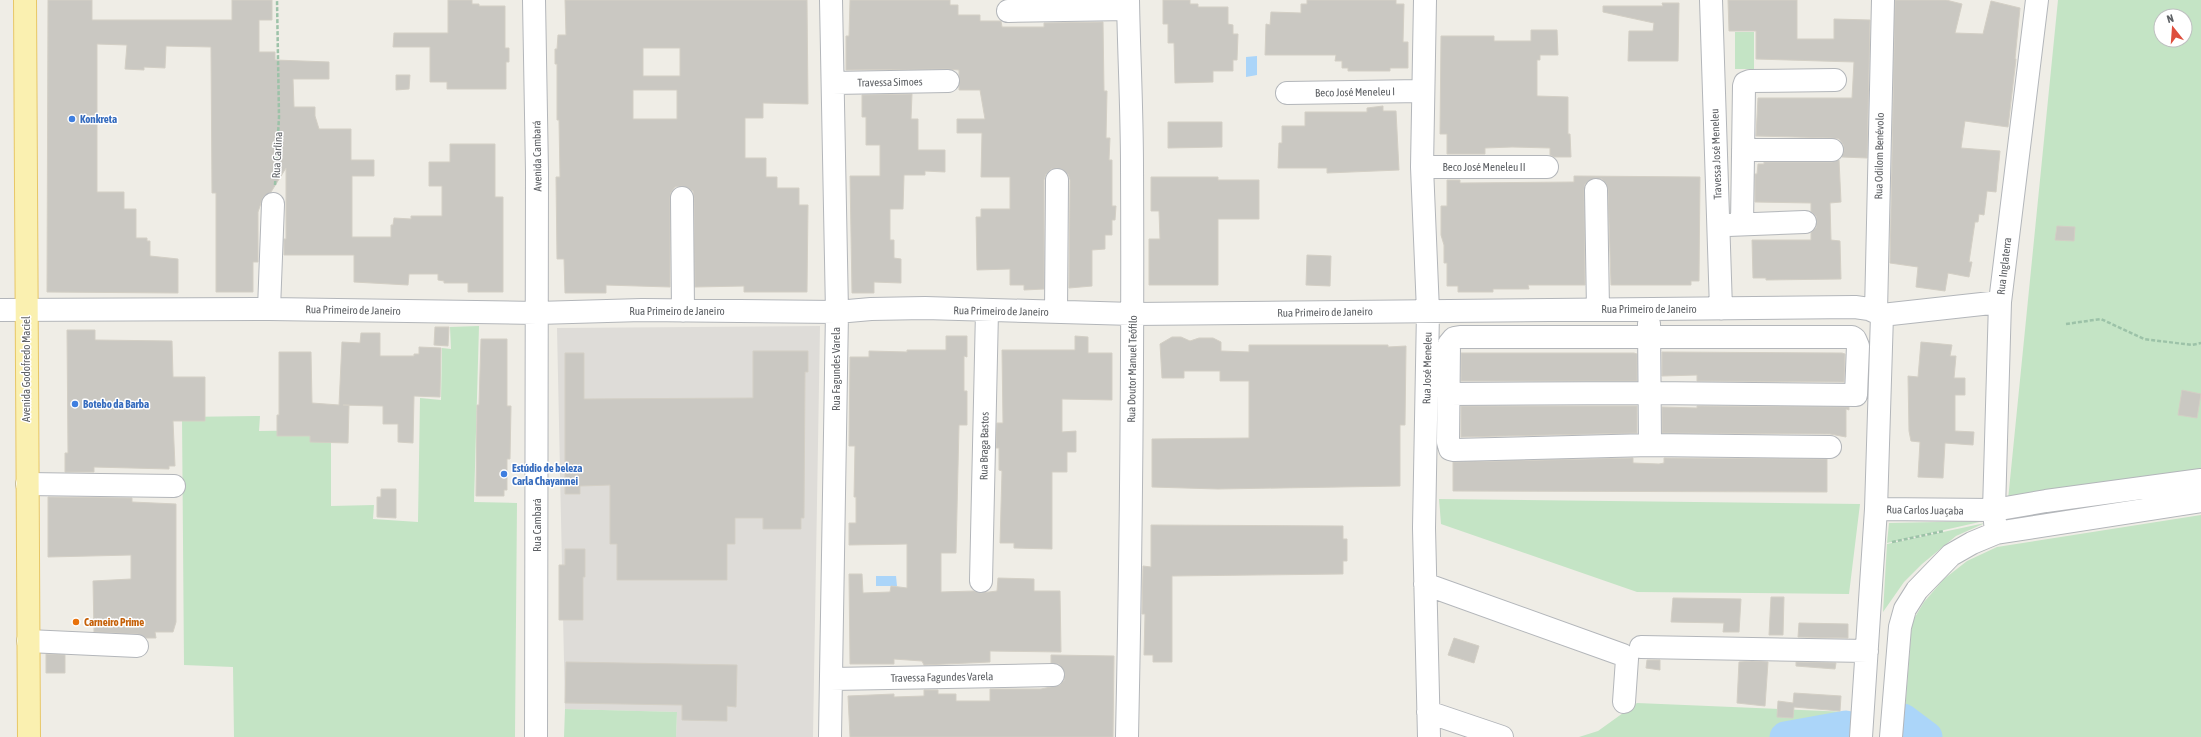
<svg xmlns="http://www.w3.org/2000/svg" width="2201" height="737" font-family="'Asap Condensed',sans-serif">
<rect width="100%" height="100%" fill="#efede6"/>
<!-- industrial -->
<path fill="#dedcd8" d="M820,326L813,737H676L677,712L565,709L557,328Z"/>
<!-- green -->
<path fill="#c4e4c5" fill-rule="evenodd" d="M2058,0H2201V470L2008,500ZM2161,16H2185V40H2161Z
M1735,32H1754V69H1735Z
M479,326L474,502L517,503L515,737H234L233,667L184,665L182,417L260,416L259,431L331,430V506L374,505L373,519L418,522L420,398L441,400L442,348L451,349L450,327Z
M1439,499L1860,504L1849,594L1637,592L1441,524Z
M2201,515V737H1903L1912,622L1924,602L1944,579L1967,561L1997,547Z
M1984,521L1887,543L1889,523Z
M1985,523L1956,536L1922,564L1904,582L1883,612L1887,544Z
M1637,703L1848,712L1846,737H1579L1598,731Z
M565,709L677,712L676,737H564Z"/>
<!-- water -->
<path fill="#abd5f9" d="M1257,56V75L1246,77V57Z
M876,576H896L897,586H876Z"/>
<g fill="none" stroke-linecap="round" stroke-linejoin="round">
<!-- river -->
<path stroke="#abd5f9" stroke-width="31" d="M1903,719L1927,737
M1785,737L1846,726"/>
</g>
<!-- building -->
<path fill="#cac8c2" stroke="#d3cfc5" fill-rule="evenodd" d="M48,0H92V20H232V0H272V20H259V52H275V60L329,62V79H293L294,107H315V116L319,129H351V160H374V176H352V237H391V225H393L394,218L411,219V216H442V186H429V162H450V144H495V197H503V292H468V283H444V281L438,280V274H409L408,285L354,282V255H284V239H286V168L271,192L263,197L258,212V262H253V292H216V193H212L211,47L166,46L165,68L144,67V70L125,69L127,45L97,44V192H124V209H136V238H147V241H150V256L178,259V293L47,292Z
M448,0H472V4H479V6H505V48H509V62H506V89H447V82H430V47H393L394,33H448Z
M565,0H807L808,104L763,103V118H745V158H766V177H777V188H799V205H808L807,292H744V286L695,287L694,198L693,191L682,186L675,187L671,192L670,198V287L606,285V293H565L564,259H557L556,177H560L559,120H557V64H555V49H557L558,35H566ZM643,48H680V76H643ZM633,90H677V119H633Z
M850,0H950V5H958V15H980V21H1001L1002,27H1044V23L1103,22L1104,91H1107L1106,138H1110L1109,160H1112V206H1116L1115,220H1112V235H1105V249L1092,250V286L1069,288L1070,180L1068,174L1057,168L1051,169L1046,174L1044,180V289L1024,290V285H1010V269L977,270L976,217H981V209H1010V177H981L982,133H957V119H985L980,90H959V70L948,69L846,70V36H849Z
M1163,0H1190V4H1198V7H1228V24L1233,25V34H1238L1237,60H1233V71H1213V82L1175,83L1174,43H1168V24H1163Z
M1307,0H1396V4H1404L1403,42H1408V68H1390V71H1348V68H1342V61H1335L1336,55H1265L1266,24L1270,25L1271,12L1301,13V4H1307Z
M1728,0H1797V39H1834V19L1870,20L1867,158L1842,157L1844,150L1843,144L1839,139L1832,138L1756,136L1758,98H1852L1854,62L1756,59V31H1729Z
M1895,0H1946L1962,4L1955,33L1983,34L1991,1L2020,8L2015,59H2016L2008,127L1965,121L1961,148L2000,151L1996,192L1987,191L1984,215L1979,214L1978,222H1975L1969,262H1972L1969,277L1948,273L1945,291L1916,287L1918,267L1890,263Z
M1662,3H1679L1678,61H1628L1629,31H1653L1654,23L1603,12V6H1663Z
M1531,30H1557L1558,55H1540V60H1537V96L1568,97V134H1570L1571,157H1554L1550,155V148L1512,147L1485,148V154H1447V134H1440L1441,36H1494V41H1531Z
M396,75H410L409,89L396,90Z
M912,94L911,119H918V150H945V172L925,171V175H904L903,209H890V240H894V258L901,259V283L874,282V293H852L850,176H880V145H866V117H862V95Z
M1383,106V111H1396L1399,170L1327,173V168H1278L1279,143H1282V126H1305V112H1367V108Z
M1168,122H1222V147L1168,148Z
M1839,160L1841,202L1830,203L1831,240L1840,241L1841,279L1766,280V278H1753L1752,240H1811V233L1816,228L1817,222L1816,216L1811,211V203L1755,202V174H1757L1758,164H1764V162H1832Z
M1574,176L1700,177L1699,281H1691V285H1611L1608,190L1606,183L1602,179L1595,178L1585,184L1584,190L1585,285H1528L1529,289H1493V292H1458V286H1447V263H1444V245L1441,235V206H1447V180H1460V183L1574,182Z
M1151,177H1218V180H1259V219H1218V285H1149V239H1160L1159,211H1151Z
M2057,226L2075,227L2074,241L2055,240Z
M1307,255L1331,256L1330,286L1306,285Z
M435,327H449L448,346L434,345Z
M67,330H95V340L172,341L173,377H205V421H173L175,466H169V469L94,467V472H65V453H68Z
M361,333H380V356H414V354H419V347L441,348L440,397L414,396L413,443L398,442V424H383V406L343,405H349L348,443L310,442V436H277V415H279V352H311L312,403L339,405L342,342L360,343Z
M946,336H967V357L964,356V391H967V425H959L956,553H941V592L974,591L981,593L997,591L998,578L1034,579V591H1060L1061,652L990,651V662L924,665L922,661L894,659V664H850L849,574H862L863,593L890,592L891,586L907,588V544L849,545V523H856V497H854L855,446H849L850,357H869V351L907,352V350H946Z
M1075,336L1088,337V353H1112V400L1062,399V432L1076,431V452H1067V472H1052V549L1014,548V543H1000L1002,471L999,470V448H996L997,423H1003L1002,350H1075Z
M1172,337H1181L1190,341L1199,338H1213L1221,342V351L1249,352V345H1388V347L1406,346L1405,425H1400V486L1218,489L1152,487V439L1249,438V381H1220V371H1184V378H1162L1160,344Z
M481,339H507V406H511L510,459H507V490H504V496H476L477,405H479Z
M1921,342L1952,345L1950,356H1956L1954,378H1965V395H1955V431L1974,432L1973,445L1945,443L1943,478L1918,477L1920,442L1911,441L1909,431L1908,376L1918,377Z
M753,351H808V372H805L804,518H801V529H763V518H735V544H727V580H617V544H610V485L580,486V494H565V353H584V399L753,398Z
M1662,352L1842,353L1845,354L1844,382L1697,381V375L1662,376Z
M1461,353H1634L1637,354V381H1461Z
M2182,390L2201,394L2197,418L2178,415Z
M1461,406H1637V433L1461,437Z
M1697,406L1849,407V410L1846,409V437L1830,434L1662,433V407L1697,408Z
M1633,458V463L1659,464L1664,463V458L1827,459V492L1453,491V462Z
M381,489H396V518L377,517V497H381Z
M48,497L132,498V502L176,504V622L173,632H155L156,638H146L138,634L94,632L93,581L131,579V555L48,557Z
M1151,525L1343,526V539H1347V561H1343V574L1172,576V662H1153V655H1144L1145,614H1142L1143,566L1151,567Z
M565,549H585V577H583V620H559V565H565Z
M1771,597H1784L1783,635H1769Z
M1673,598L1741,599L1739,632H1723L1724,623L1671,622Z
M1799,623L1848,624V638L1798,637Z
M1454,638L1479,646L1474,663L1448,655Z
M46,654L65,655V673H46Z
M1051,655L1114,656L1113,737H850L848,696L894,694V697L924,696V690H938V694H956V701H990V689H1041L1060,685L1064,681L1065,674L1059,664L1051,663Z
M1647,660H1660V670L1646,668Z
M1752,661L1768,662L1765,706L1737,703L1739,662Z
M566,662L737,665L736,707L727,706V721L682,720V705L565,703Z
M1796,662L1836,663L1835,669L1796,666Z
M1794,693L1841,696L1840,711L1794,707L1793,718L1777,717L1778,701L1793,703Z"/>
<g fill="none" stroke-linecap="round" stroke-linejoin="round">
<defs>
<path id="minor" d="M534,0L537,172L536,737
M1425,0L1422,167L1428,311L1424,528L1429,737
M1711,0L1721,309
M1008,11L1128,9
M833,83L948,81
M1287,93L1422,91
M1743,150H1832
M1422,167H1547
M1596,190L1598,309
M682,198L683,311
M1742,224L1744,86L1745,83L1750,81L1835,80
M1728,225L1805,222
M269,309L273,204
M0,310L269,309L537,313L642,310L837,312L871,309L925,308L1133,314L1855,307L1869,309L1882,315L2000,302
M1056,312L1057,180
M1876,312L1883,0
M1649,324L1650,445
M1448,394L1649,393L1856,395L1858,346L1855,339L1852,337H1460L1454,338L1449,344L1448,442L1450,449L1454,450L1650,445L1830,447
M27,484L174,486
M1876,509L1994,510L2046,501L2201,480
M1996,533L1994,510L2000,302L2037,0
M981,581L987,311
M1425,584L1623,655L1627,659L1624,702
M28,641L137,646
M1641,647L1867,651
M831,679L1053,675
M1428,712L1502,737
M830,737L837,312L831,0
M1127,737C1131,547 1133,357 1132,167C1132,111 1129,56 1128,0
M1861,737L1876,509L1882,315
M1891,737L1900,627L1905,609L1917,590L1951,555L1972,543L1996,533L2201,501"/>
<path id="major" d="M25,0L29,737"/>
</defs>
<!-- minor casing -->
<use href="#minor" stroke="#b3b6ba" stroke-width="24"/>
<!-- major casing -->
<use href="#major" stroke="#e8c766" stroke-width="24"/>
<!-- path -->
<path stroke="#9cc2a8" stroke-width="2.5" stroke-dasharray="4 2" stroke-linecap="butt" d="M275,185L279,117L277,0
M2066,324L2101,319L2144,339L2192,345L2201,343
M1892,542L1944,531"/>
<!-- minor -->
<use href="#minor" stroke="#fff" stroke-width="22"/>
<!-- major -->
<use href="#major" stroke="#faf0b0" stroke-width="22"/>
</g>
<!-- markers -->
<g fill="#3f7fe0" stroke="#fff" stroke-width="1.5">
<circle cx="72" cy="119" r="4"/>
<circle cx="75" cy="404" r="4"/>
<circle cx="504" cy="474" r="4"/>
</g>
<circle fill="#e8710a" stroke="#fff" stroke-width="1.5" cx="76" cy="622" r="4"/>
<g text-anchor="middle" stroke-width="3" stroke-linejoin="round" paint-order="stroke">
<!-- street labels -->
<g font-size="11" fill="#5e6165" stroke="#fff">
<text transform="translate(890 82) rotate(-1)" y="4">Travessa Simoes</text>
<text transform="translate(1355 92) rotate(-1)" y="4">Beco José Meneleu I</text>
<text transform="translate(1716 154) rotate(-92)" y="4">Travessa José Meneleu</text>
<text transform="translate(277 155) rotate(-87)" y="4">Rua Carlina</text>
<text transform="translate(537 156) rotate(-91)" y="4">Avenida Cambará</text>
<text transform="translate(1879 156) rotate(-89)" y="4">Rua Odilom Benévolo</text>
<text x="1484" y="171">Beco José Meneleu II</text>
<text transform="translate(2004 266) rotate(-83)" y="4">Rua Inglaterra</text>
<text x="1649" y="313">Rua Primeiro de Janeiro</text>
<text transform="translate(353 310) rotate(1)" y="4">Rua Primeiro de Janeiro</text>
<text x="677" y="315">Rua Primeiro de Janeiro</text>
<text transform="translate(1001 311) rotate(1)" y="4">Rua Primeiro de Janeiro</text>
<text transform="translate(1325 312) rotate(-1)" y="4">Rua Primeiro de Janeiro</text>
<text transform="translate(1427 368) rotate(-89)" y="4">Rua José Meneleu</text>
<text transform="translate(26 369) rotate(-90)" y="4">Avenida Godofredo Maciel</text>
<text transform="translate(836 369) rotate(-90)" y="4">Rua Fagundes Varela</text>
<text transform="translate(1132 369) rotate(-89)" y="4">Rua Doutor Manuel Teófilo</text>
<text transform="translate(984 446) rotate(-89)" y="4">Rua Braga Bastos</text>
<text transform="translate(1925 510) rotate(1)" y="4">Rua Carlos Juaçaba</text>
<text transform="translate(537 525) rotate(-90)" y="4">Rua Cambará</text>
<text transform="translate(942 677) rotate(-1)" y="4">Travessa Fagundes Varela</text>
</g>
<!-- shop labels -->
<g font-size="11" font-weight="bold" fill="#366cbe" stroke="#fff" text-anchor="start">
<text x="80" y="123">Konkreta</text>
<text x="83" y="408">Botebo da Barba</text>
<text x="512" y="472">Estúdio de beleza<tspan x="512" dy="13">Carla Chayannei</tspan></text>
</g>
<!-- food labels -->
<g font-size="11" font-weight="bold" fill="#c56008" stroke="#fff" text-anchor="start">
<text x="84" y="626">Carneiro Prime</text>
</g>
</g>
<!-- north arrow -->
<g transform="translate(2173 28) rotate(343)"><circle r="19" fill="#ffffff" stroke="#bfc0c1"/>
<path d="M0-3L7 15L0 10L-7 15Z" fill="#de4e3d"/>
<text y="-6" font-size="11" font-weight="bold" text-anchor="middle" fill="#5e6165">N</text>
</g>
</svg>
